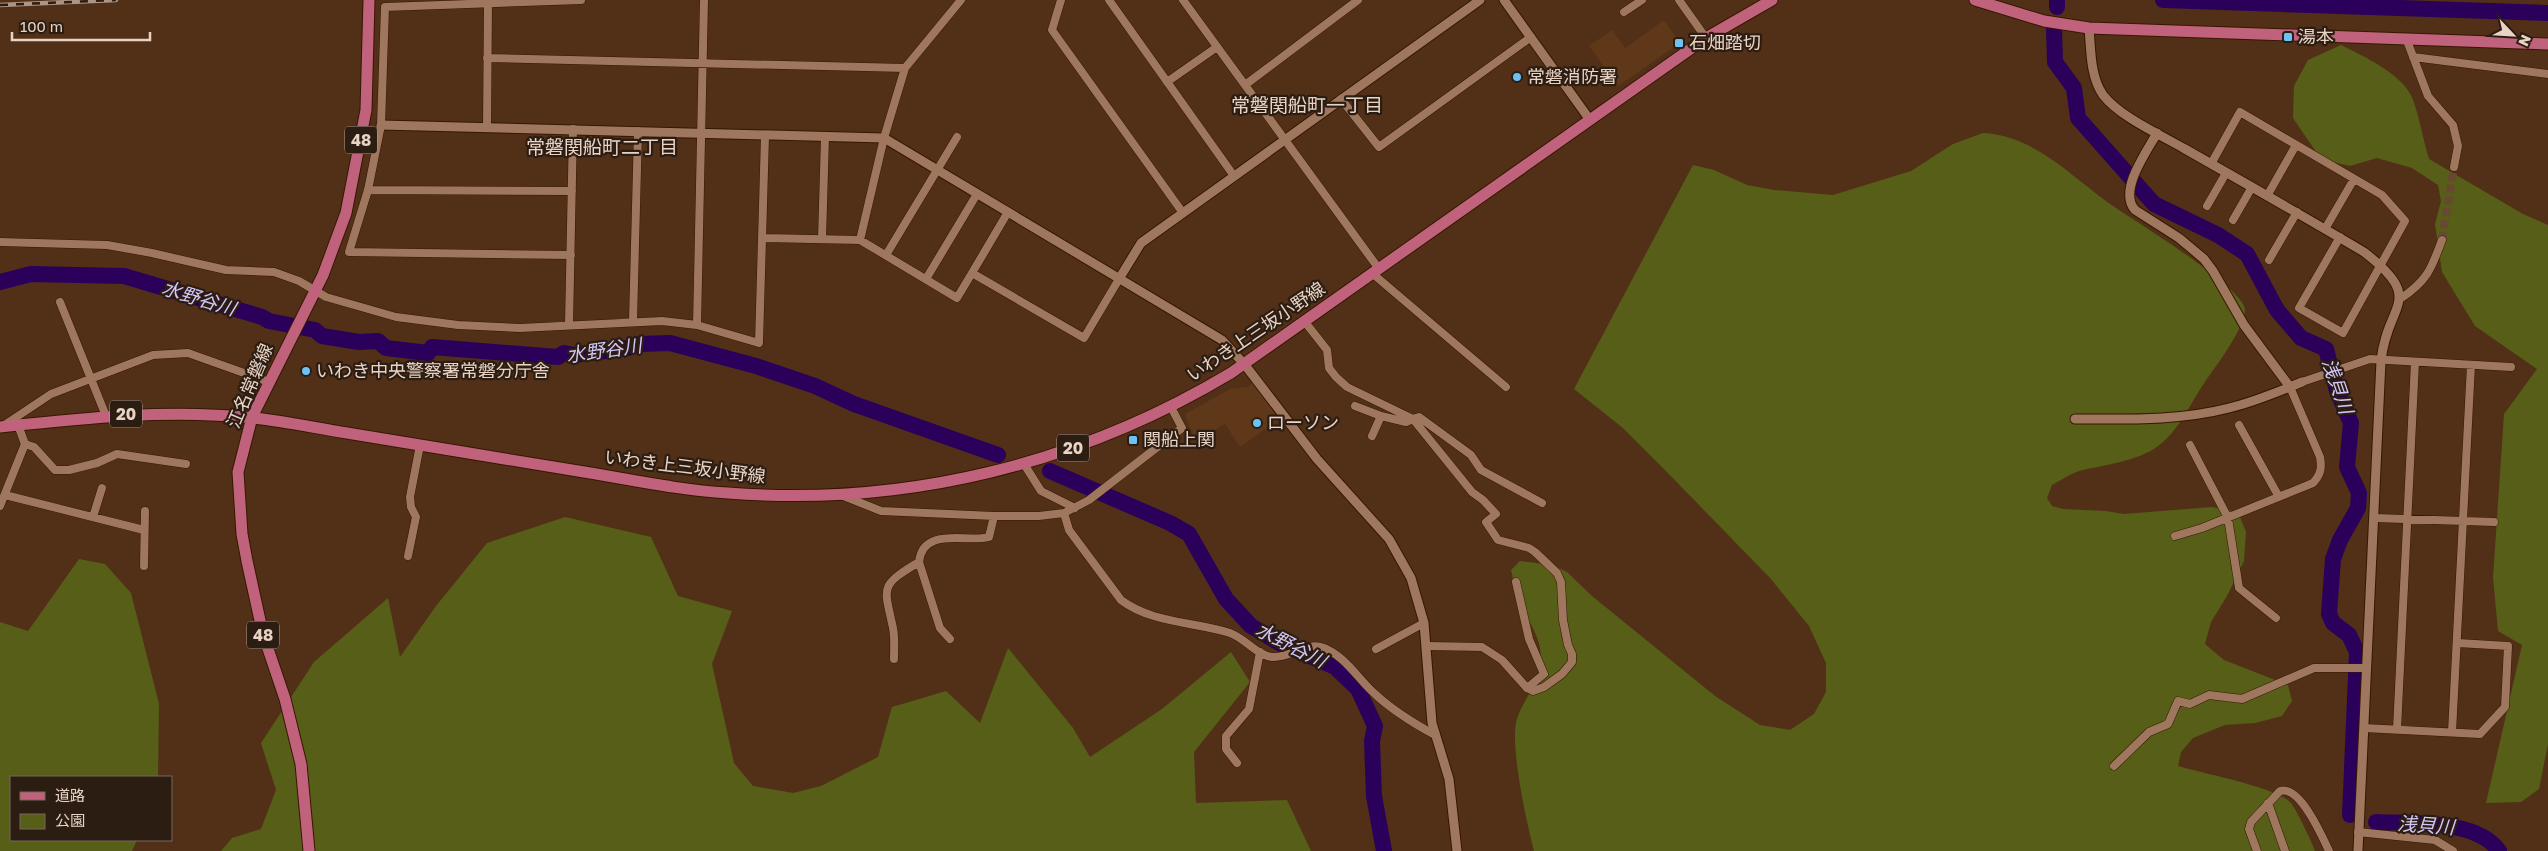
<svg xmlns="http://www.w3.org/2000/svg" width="2548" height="851" font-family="'Golos Text','Noto Sans JP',sans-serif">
<rect width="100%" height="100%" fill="#523018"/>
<!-- built -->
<path fill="#5f381a" d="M1664,20L1680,43L1618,86L1589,46L1612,30L1625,48Z
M1253,382L1279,419L1240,447L1225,424L1195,441L1185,414L1230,389L1248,387Z"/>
<!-- green -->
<path fill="#575e17" d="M2341,45C2363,56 2405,75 2413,100C2420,119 2423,140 2429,159L2523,214L2548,225V744L2539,789L2521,802L2486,803L2522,645L2498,631L2493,578L2504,414L2537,369L2475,326L2442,272L2435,224L2441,201L2438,185L2412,168L2377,158L2350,166L2321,159L2293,118L2294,86L2308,60Z
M1983,133C2039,136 2075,182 2119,210C2140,224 2245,289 2245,310C2244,329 2218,363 2207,379C2191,401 2181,429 2158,446C2139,461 2103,465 2079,471C2070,474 2061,480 2052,485L2047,498L2052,506L2063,509L2106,511L2124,514L2212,507L2238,512L2246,532L2244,561L2227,596L2211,622L2205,644L2224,660L2288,685L2292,701L2282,716L2255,723L2225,725L2193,738L2181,752L2178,766C2200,773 2277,787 2291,803C2296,809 2312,842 2315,851H1534C1527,824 1509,744 1517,719C1525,695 1541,684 1541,656C1540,631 1523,616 1517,596C1514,588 1513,578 1511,570L1520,561L1552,565L1567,572L1592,596L1715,696L1760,725L1790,730L1814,714L1826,692V663L1809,626L1771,579L1663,468L1623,428L1574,389L1693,165L1714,170L1747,185L1774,190L1833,195L1911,171L1953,144Z
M565,517L651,537L678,596L732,611L712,664L734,763L753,786L793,793L821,786L878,757L892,707L946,691L980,723L1008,648L1073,728L1090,757L1162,709L1231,652L1250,682L1194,752L1196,803L1287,800L1311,851H221L232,838L261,829L276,790L261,743L314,662L388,598L400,657L436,606L487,543Z
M79,559L105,564L131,593L159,704L158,777H11V840H137L132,851H0V622L28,631Z"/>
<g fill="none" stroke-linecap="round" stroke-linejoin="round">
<!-- river -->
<path stroke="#2a005b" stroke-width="16" d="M2163,0L2548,13
M2057,7V0
M2054,30L2055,62L2074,88L2078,118L2154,204L2218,235L2247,254L2277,310L2301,338L2326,349L2337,391L2351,423L2347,467L2359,493L2358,508L2340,540L2333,559L2329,614L2333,623L2349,635L2357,652L2350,815
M0,282L31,274L124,276L262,317L269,321L315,330L322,336L359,342L378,341L386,348L428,353L432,347L558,357L564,353L574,355L628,348L639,344L670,343L756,366L815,386L854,404L998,455
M1050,471L1170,523L1189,534L1226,599L1251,626L1281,644L1335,667L1358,689L1375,726L1372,741L1374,796L1384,851
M2376,822C2412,824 2477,819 2499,851"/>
<!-- minor-tunnel -->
<path stroke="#684832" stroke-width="8" stroke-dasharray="8 4" stroke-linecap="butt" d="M2442,240L2454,167"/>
<defs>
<path id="minor" d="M1061,0L1052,30L1183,213
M1109,0L1234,176
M1183,0L1379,269
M1679,0L1706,38
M1624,12L1642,0
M2406,38L2428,96L2453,125L2458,146L2454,167
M2413,57L2548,74
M487,58L905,68
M1167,82L1217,47
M1245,85L1358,0
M1341,99L1379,147L1531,37
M487,127L488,4
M2211,164L2240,112L2382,195L2405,221L2343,333L2299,308L2340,237
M368,190L572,191
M2267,196L2296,145
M2207,206L2226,173
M2233,220L2252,187
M2325,229L2354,179
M764,238L860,240L957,298L972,273L1084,338L1119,279
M822,239L825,137
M860,240L884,138L905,68L961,0
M0,242L107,245L152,253L226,270L274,272L299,281L326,297L396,317L458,325L520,328L662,321L697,325L759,343L765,136
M571,255L349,252L368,190L381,125L385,7L581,0
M886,255L957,137
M2269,260L2297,212
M972,273L1008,212
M1373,274L1506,387
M926,279L977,194
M2400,299C2427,281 2431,270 2442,240
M60,302L106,416
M633,321L638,131
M1305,322L1327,350L1329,368L1336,377L1347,387L1413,419L1419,417L1471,455L1481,470L1542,503
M569,324L573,129
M697,325L704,0
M2302,382L2370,359L2511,367
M1355,406L1381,416
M2239,425L2279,497
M3,426L51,394L153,355L188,353L269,382
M1372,436L1381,416L1406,422L1413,419L1472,492L1483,500L1496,514L1486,522L1498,540L1529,548L1535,552L1557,573L1561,582L1563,620L1568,645L1572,654V662L1562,674L1544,687L1533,691L1527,688
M25,444L34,447L55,470H69L97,463L117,454L186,464
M2190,445L2228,518L2239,588L2276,618
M1024,464L1041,491L1075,508
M5,495L144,530
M841,495L881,511L994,516H1039L1064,513L1089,500L1182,428L1171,407
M0,506L25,444L18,425
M1064,513L1069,530L1121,600C1151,623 1195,622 1230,633C1245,638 1257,656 1273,657C1291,658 1306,641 1324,648C1345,656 1359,680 1375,694C1393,711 1413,723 1435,735
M93,517L102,488
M2375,518L2494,522
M2175,536L2202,528L2313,483C2321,474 2322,468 2320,457L2290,387
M408,556L416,517L411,507L410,497L420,445
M144,566L145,511
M950,639L940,628L919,562C923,526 966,543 989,537L994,516
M1428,646L1482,647L1502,660L1527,688L1544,674L1529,639L1516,582
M1376,649L1424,623
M894,659C894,649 895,638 893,628C884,586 879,586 919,562
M2364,728L2480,734L2505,707L2508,646L2458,643
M2397,729L2415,362
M2452,732L2471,365
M1237,763L1226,749V736L1249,709L1260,652
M2114,766L2149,732L2168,724L2178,701L2190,704L2209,695L2242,699L2314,668H2367
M2268,803L2285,851
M2358,832L2435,840L2453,851
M2257,851L2249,829L2251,822L2280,791C2300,785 2322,836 2329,851"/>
<path id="tertiary" d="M1504,0L1590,120
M2089,28C2091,50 2090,76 2103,95C2120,117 2161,135 2185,149C2245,183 2305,217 2364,252C2427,301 2387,302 2381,361L2358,851
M381,125L884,138L1222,340L1245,365L1317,459L1389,539L1411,578L1424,623L1432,723L1449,779L1457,851
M2157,133C2146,153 2118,191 2135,210L2179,238L2204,259L2213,271L2244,325L2290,387
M1119,279L1141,243L1480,0
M2075,419C2126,419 2179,421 2229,408C2254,402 2278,392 2302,382"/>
<path id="primary" d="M1975,0L2044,21L2089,28L2548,44
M0,427C84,418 168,409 253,418C284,421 315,428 347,433C424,446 501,458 578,471C628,479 678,490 728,493C906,507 1079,464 1231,373L1706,38L1772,0
M309,851L301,764L285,699L263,634L247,561L242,534L238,472L252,417L323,275L346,213L366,110L369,0"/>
</defs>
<!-- minor casing -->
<use href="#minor" stroke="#361700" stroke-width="9"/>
<!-- tertiary casing -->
<use href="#tertiary" stroke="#361700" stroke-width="11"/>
<!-- primary casing -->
<use href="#primary" stroke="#361700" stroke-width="13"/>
<!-- minor -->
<use href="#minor" stroke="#9e775e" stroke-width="8"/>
<!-- tertiary -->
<use href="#tertiary" stroke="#9e775e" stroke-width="9"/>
<!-- primary -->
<use href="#primary" stroke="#c1627c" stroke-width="11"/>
<defs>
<path id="rail" d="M0,5L116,0"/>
</defs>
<!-- rail casing -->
<use href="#rail" stroke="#ae9482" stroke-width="4.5"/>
<!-- rail -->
<use href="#rail" stroke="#2c1d13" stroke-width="2.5" stroke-dasharray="8" stroke-linecap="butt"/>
</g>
<!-- markers -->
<g fill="#6dc2f3" stroke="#2c1d13" stroke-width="2">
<rect x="2283" y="32" width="10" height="10" rx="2.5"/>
<rect x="1674" y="38" width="10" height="10" rx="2.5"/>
<circle cx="1517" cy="77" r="5"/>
<circle cx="306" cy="371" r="5"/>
<circle cx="1257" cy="423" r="5"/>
<rect x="1128" y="435" width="10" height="10" rx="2.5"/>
</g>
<g text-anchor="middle" stroke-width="4.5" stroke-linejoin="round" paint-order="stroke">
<!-- shield labels -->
<g fill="#2c1d13" stroke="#b09c90" stroke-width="1">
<rect x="345" y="126.5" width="32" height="27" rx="4"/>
<rect x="110" y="400.5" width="32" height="27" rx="4"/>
<rect x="1057" y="434.5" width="32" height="27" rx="4"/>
<rect x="247" y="621.5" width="32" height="27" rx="4"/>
</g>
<g font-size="16" font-weight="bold" fill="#e8d3c5">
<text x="361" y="146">48</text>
<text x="126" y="420">20</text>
<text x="1073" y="454">20</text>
<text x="263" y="641">48</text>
</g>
<!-- poi labels -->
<g font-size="18" fill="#e8d3c5" stroke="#2c1d13" text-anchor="start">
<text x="2298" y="43">湯本</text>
<text x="1689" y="49">石畑踏切</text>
<text x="1527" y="83">常磐消防署</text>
<text x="316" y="377">いわき中央警察署常磐分庁舎</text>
<text x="1267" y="429">ローソン</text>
<text x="1143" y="446">関船上関</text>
</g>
<!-- street labels -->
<g font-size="18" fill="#e8d3c5" stroke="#2c1d13">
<text transform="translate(1256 332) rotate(-34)" y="6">いわき上三坂小野線</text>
<text transform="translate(250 386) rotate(-67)" y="6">江名常磐線</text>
<text transform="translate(685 467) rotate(7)" y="6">いわき上三坂小野線</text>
</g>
<!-- neighbourhood labels -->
<g font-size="19" fill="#e8d3c5" stroke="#2c1d13">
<text x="1307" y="112">常磐関船町一丁目</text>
<text x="602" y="154">常磐関船町二丁目</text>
</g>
<!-- water labels -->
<g font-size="19" font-style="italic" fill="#d2c7f8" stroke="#2c1d13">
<text transform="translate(199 298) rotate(17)" y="7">水野谷川</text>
<text transform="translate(604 350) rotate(-8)" y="7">水野谷川</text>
<text transform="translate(2338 386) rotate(71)" y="7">浅貝川</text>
<text transform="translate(1291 645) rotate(27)" y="7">水野谷川</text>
<text transform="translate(2426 825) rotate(4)" y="7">浅貝川</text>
</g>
</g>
<!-- legend -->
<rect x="10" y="776" width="162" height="65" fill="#2c1d13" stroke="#77665a"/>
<rect x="20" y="792" width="25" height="8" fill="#c1627c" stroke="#77665a"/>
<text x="55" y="801" font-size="15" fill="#e8d3c5">道路</text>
<rect x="20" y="814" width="25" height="15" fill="#575e17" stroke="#77665a"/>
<text x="55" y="826" font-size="15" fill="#e8d3c5">公園</text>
<!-- north arrow -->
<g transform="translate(2513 35) rotate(115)" stroke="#2c1d13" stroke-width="4" paint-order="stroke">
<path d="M0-4L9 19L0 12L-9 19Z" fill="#e8d3c5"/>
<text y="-8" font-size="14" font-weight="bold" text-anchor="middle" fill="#e8d3c5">N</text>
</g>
<!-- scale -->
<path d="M12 32v8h138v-8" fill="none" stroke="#e8d3c5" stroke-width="2.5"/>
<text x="20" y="32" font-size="15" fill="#e8d3c5" stroke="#2c1d13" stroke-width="4" paint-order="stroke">100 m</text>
</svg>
